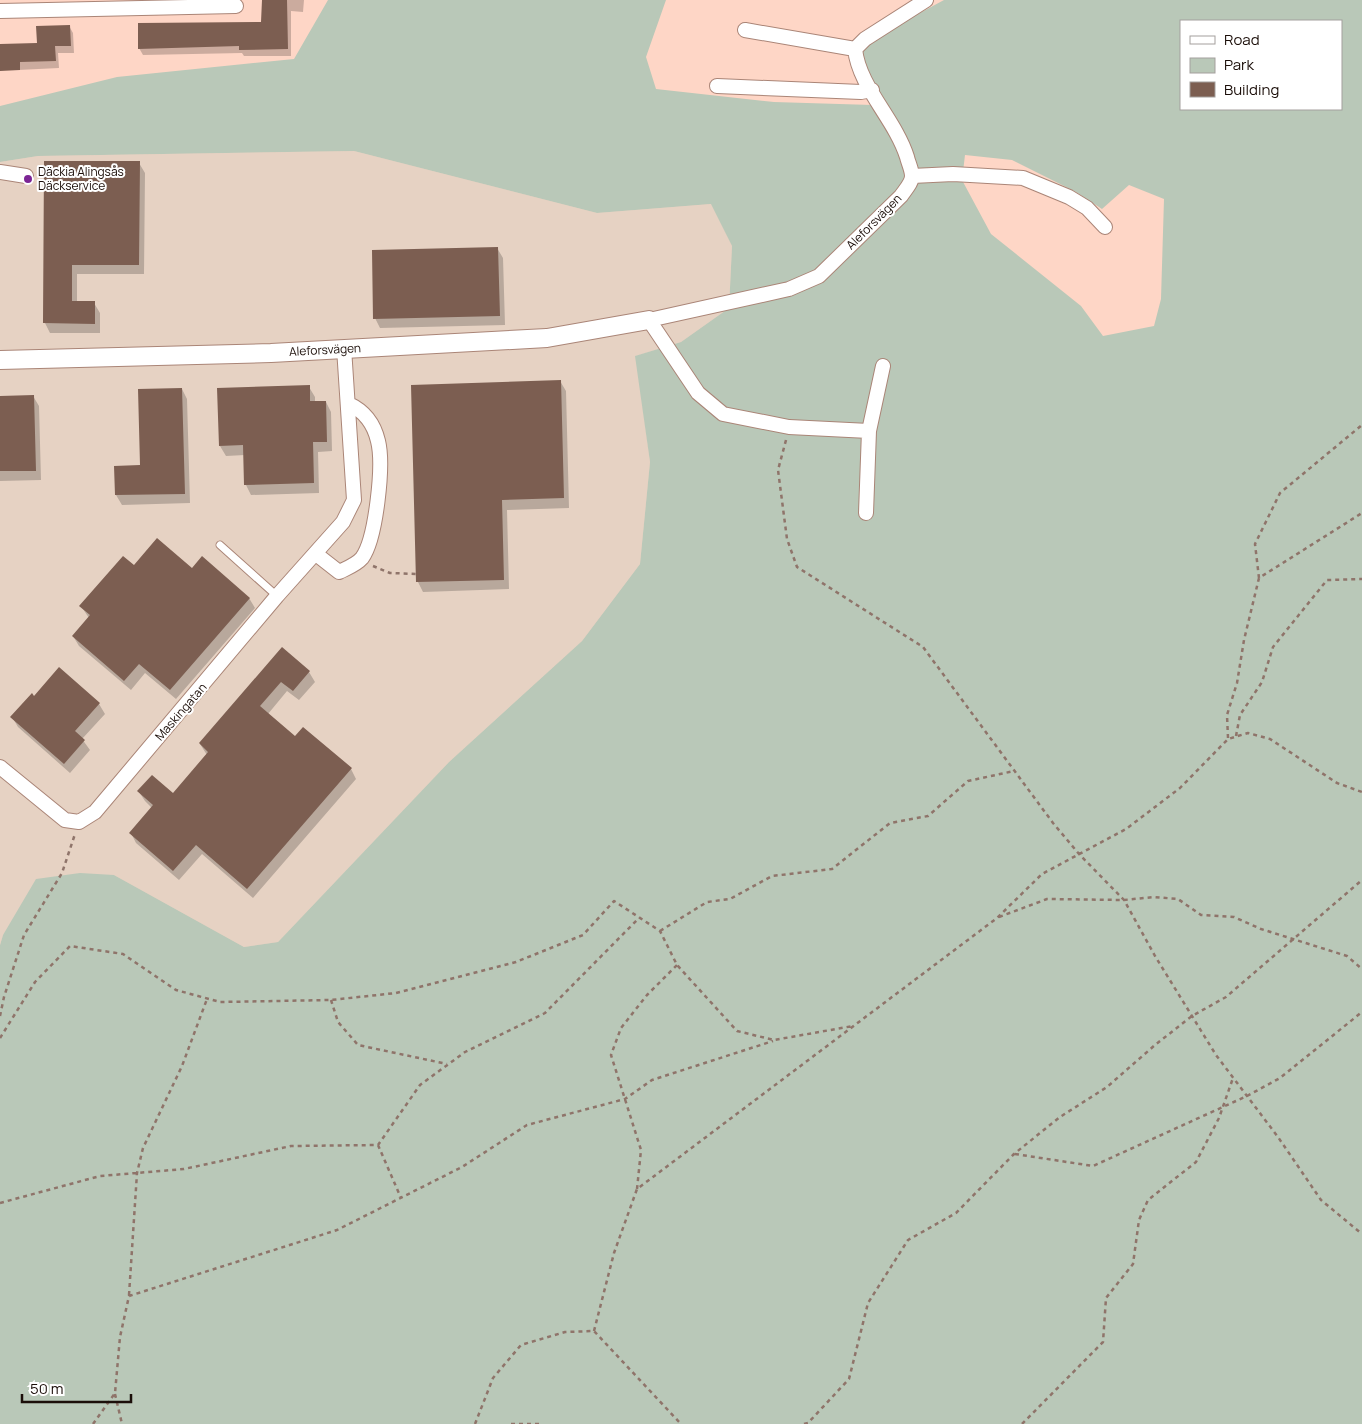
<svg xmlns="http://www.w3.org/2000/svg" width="1362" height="1424" font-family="Manrope,sans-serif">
<rect width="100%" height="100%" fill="#fed6c6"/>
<!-- industrial -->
<path fill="#e6d2c3" d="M354,151L597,213L712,204L732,246L729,308L681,342L636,356L650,462L640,564L582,641L449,762L278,942L244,947L114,875L3,935L0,945V162L38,156Z"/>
<!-- green -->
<path fill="#b9c8b8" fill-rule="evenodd" d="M328,0H666L646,57L656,89L774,102L872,105L851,67L866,42L944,0H1362V1424H0V945L3,935L36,879L80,873L114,875L244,947L278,942L449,762L582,641L640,564L650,462L635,356L681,342L729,308L732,246L711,204L597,213L354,151L38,156L0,162V106L117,77L294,59ZM1181,21H1341V109H1181ZM965,155L1012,160L1076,192L1102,209L1129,185L1164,199L1161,299L1154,326L1103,336L1081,306L991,234L962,180Z"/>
<!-- shadow -->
<path fill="#0003" d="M263,0H304L303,12L291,11V56H244L242,53L143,55L139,48L262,23Z
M69,26L73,33L74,53H58L59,68L18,70L14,62Z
M46,162L139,163L145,173L144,274H77V303H94L100,313V333H50L45,323Z
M497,248L503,258L505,325L380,328L375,318Z
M560,381L566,391L569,508L507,510L509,589L423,592L418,582L412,386Z
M309,387L315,397V402H326L331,412L332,451L318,452L319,493L251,495L246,485L245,455L226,456L220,446Z
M182,389L187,399L190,503L122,505L116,495L115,467L141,466Z
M33,396L39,406L41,480L0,481V397Z
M134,567L192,570L249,598L255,608L176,699L145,673L131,690L79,646L73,636L89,618L81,606Z
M282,649L309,672L315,682L299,700L287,691L268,714L295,738L351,769L356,779L253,898L202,854L179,880L136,843L131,833L152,808L145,801L139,792L173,795L207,755L200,744Z
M35,697L99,704L105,714L82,739L90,750L70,773L18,727L12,717Z"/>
<!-- building -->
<path fill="#7c5e51" d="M262,0H287L288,49L239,50V46L138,49V23L261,22Z
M70,25L71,46H55L56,61L20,62V70L0,71V44L37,43L36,26Z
M44,161H140L139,265H72V301H95V324L43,323Z
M498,247L500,316L373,319L372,250Z
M561,380L564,498L502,500L504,580L416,582L411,385Z
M310,385V401H326L327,442H313L314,483L244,485L243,445L219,446L217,388Z
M182,388L185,494L115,495L114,466L140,465L138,389Z
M34,395L36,471H0V396Z
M157,538L192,568L202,556L250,598L170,690L139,664L124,681L72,636L90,615L79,606L123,556L134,565Z
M282,647L310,671L293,691L281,682L260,706L295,736L303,727L352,768L247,889L196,845L173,871L129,833L153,805L137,791L152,775L173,793L208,752L199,743Z
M59,667L100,703L75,731L85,740L64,764L10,717L32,693L34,696Z"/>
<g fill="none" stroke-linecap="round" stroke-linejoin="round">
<defs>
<path id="service" d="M220,545L277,596"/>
<path id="minor" d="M0,11L236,6
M745,30L855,49C859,87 895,119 907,157C908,162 912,170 912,176C912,183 905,190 901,196L819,276L789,289L649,320L698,393L723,414L789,427L869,431
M855,49L865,39L926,0
M717,86L861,92L872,90
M0,172L26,176
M912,176L953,174L1023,178L1069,197L1087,208L1105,227
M866,513L869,431L883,366
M316,554L339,572C347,568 356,565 362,558C376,539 384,465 378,441C374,424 364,411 349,404
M0,767L65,820L79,822L95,812L277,596L343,522L354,500L344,348"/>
<path id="tertiary" d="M0,360L271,353L547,338L649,320"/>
</defs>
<!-- service casing -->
<use href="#service" stroke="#aa8577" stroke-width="9"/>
<!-- minor casing -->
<use href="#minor" stroke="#aa8577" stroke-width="16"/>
<!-- tertiary casing -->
<use href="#tertiary" stroke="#aa8577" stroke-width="20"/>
<!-- path -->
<path stroke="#8f746a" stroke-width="2.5" stroke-dasharray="4 4" stroke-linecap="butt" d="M786,440L778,470L787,539L797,567L923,647L1053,823L1079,854L1124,900L1155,956L1216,1055L1278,1137L1321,1200L1362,1234
M373,566L390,573L416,574
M1259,578L1255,544L1280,493L1362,425
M1236,736L1240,715L1262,682L1273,647L1327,580L1362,579
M1228,738L1227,715L1237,683L1244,640L1259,578L1362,513
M999,917L1047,899L1124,900L1154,897L1178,899L1201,915L1234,917L1261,929L1347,956L1362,969
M660,931L707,902L730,899L772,876L832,869L890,823L928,816L968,781L1014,771
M331,1000L338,1022L358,1045L447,1064
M0,1016L4,997L24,935L62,873L75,834
M0,1038L35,982L70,946L123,954L176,990L220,1002L331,1000L396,993L516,962L583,935L614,901L660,931L677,965L737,1031L774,1040L853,1026
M378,1145L401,1198
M1015,1154L1093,1166L1247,1096L1280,1078L1362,1012
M637,1189L641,1150L611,1055L621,1028L647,995L677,965
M0,1203L100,1176L184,1169L291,1146L378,1145L420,1085L465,1052L545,1013L639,918
M129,1295L137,1173L143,1148L182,1066L207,999
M594,1331L614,1253L637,1189L997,918L1042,874L1126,829L1180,788L1228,739L1248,733L1270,739L1337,783L1362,792
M115,1394L122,1424
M93,1424L115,1393L120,1337L129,1296L337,1230L462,1167L527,1125L625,1099L652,1080L773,1041
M475,1424L493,1378L521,1345L565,1332L594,1331L681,1424
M511,1424H542
M804,1424L808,1423L849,1379L868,1303L908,1240L956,1213L1014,1154L1060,1117L1107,1087L1155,1045L1192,1016L1226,997L1362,880
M1022,1424L1103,1342L1106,1298L1133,1264L1139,1220L1148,1200L1196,1162L1219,1118L1233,1078"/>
<!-- service -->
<use href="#service" stroke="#fff" stroke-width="7"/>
<!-- minor -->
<use href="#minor" stroke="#fff" stroke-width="14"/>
<!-- tertiary -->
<use href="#tertiary" stroke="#fff" stroke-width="18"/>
</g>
<!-- markers -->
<circle fill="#7c2695" stroke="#fff" stroke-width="2" cx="28" cy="179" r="5"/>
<g text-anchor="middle" stroke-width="4" stroke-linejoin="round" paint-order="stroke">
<!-- poi labels -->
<g font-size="12" fill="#1b0e09" stroke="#fff" text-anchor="start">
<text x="38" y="176">Däckia Alingsås<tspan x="38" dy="14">Däckservice</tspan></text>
</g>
<!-- street labels -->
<g font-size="12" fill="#1b0e09" stroke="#fff">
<text transform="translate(874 222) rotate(-45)" y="4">Aleforsvägen</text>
<text transform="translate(325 350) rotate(-3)" y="4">Aleforsvägen</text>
<text transform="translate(181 712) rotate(-49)" y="4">Maskingatan</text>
</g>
</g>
<!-- legend -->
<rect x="1180" y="20" width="162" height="90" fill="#ffffff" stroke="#a49f9d"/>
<rect x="1190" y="36" width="25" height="8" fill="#ffffff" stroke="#a49f9d"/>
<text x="1224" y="45" font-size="15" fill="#1b0e09">Road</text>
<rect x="1190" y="58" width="25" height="15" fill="#b9c8b8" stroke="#a49f9d"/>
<text x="1224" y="70" font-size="15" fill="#1b0e09">Park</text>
<rect x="1190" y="82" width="25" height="15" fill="#7c5e51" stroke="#a49f9d"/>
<text x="1224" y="95" font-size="15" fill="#1b0e09">Building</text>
<!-- scale -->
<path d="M22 1394v8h109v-8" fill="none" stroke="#1b0e09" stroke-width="2.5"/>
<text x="30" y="1394" font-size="15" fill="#1b0e09" stroke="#ffffff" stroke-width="4" paint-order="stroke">50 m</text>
</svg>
